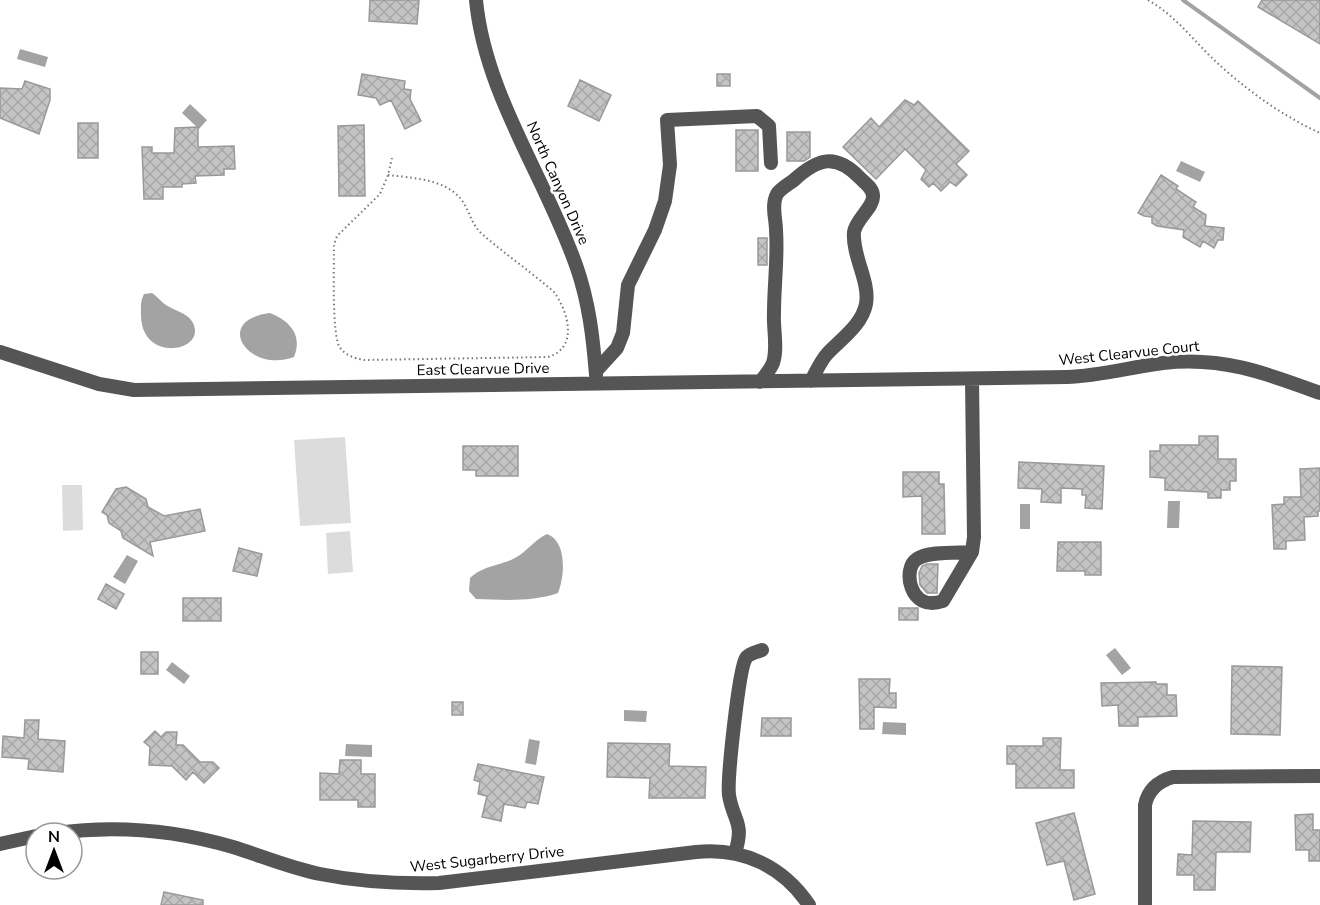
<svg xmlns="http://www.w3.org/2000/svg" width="1320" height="905" font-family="'Nunito Sans',sans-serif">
<defs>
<pattern id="building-cross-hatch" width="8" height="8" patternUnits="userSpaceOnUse" patternTransform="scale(1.5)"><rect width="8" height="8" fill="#c4c4c4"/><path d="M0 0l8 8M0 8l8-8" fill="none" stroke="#a7a7a7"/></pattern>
</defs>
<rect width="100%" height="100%" fill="#fff"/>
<!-- green -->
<path fill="#dcdcdc" d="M345,437L351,523L300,526L294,440Z
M62,485H82L83,530L63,531Z
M350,531L353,572L328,574L326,533Z"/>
<!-- water -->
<path fill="#a3a3a3" d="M20,49L48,57L45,67L17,59Z
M190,104L207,120L199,129L182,113Z
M1181,161L1205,172L1200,182L1176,171Z
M152,293C158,297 160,301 166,305C175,311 188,313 193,323C207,352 143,363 141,317C141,308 140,302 144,294Z
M270,313C290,321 303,335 294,357C248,374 212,320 270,313Z
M1168,501H1180L1179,528H1167Z
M1020,504H1030V529H1020Z
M547,534C567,541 565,576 558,593C532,602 504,600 476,599L469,591L470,578C485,565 496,567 513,559C526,553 534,540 547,534Z
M127,555L138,561L125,584L113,577Z
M1115,648L1131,668L1122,675L1106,655Z
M172,662L190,676L184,684L166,670Z
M624,710L647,711L646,722L624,721Z
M883,722L906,723V735L882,734Z
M529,739L540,741L536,765L525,763Z
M346,744L372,745V757L345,756Z"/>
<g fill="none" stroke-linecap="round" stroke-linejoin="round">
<!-- stream -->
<path stroke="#a3a3a3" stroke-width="4" d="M1183,0L1320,98"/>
</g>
<!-- building -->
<path fill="url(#building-cross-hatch)" stroke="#999" stroke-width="1.5" d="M370,0H419L417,24L369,21Z
M1262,0H1320V44L1258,7Z
M362,74L405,81L404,89L411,90L410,99L421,121L405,129L391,100L380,105L376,98L358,95Z
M717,74H730V86H717Z
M580,80L611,95L599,121L568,106Z
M25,81L50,89V100L39,134L0,118V88L22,89Z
M905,100L914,105L918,101L969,151L956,164L967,175L956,186L950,182L941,191L933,183L929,187L921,179L926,170L905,149L876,179L843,147L871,118L879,127Z
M78,123H98V158H78Z
M364,125L365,196H339L338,126Z
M198,127V147L234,146L235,169H224V175L195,176L196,183L182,184V187H163V199H144L142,147H152V153H174L175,128Z
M736,130H758V171H736Z
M787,132H810V157L804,161H787Z
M1161,175L1178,186L1176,189L1196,202L1193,207L1206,215L1205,226L1224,228L1223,240H1218L1214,248L1203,241L1200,247L1183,237L1184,230L1157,226L1152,223V217L1144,216L1138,213Z
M758,238H767V265H758Z
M1199,436H1218V459H1236V481H1230V490H1221V498H1208V492L1165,490V478L1150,477V451H1160V445H1199Z
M463,446H518V476H476V470H463Z
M1019,462L1104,466L1102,509L1085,508L1086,495H1082V489L1061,488V503L1041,502L1042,489L1018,488Z
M1320,468V511H1318V516L1304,517L1305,540L1286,541V549H1274L1272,505L1284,504V497H1301L1300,469Z
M903,472H939V484H944L945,534H922V496L903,497Z
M126,487L146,499L148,507L164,516L200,509L205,531L150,542L153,556L123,538L121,531L109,523L107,515L102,512L116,489Z
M1058,542H1101V575H1085V571H1057Z
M239,548L262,554L257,576L233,571Z
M927,564H938L937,593H927L920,585L919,573L922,566Z
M106,584L124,594L116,609L98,599Z
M183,598H221V621H183Z
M899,608H918V620H899Z
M141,652H158V674H141Z
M1232,666L1282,667L1280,735L1231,734Z
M859,679H890L889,693H896V708L874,707V729H860Z
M1156,682V684H1167V695H1176L1177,716L1138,717V726H1119L1118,705L1102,706L1101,683Z
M452,702H463V715H452Z
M762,718H791V736H761Z
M25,720H39L38,739L65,741L63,772L28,769L29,759L2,757L3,736L24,738Z
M155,731L161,737L166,732H177L176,745H183L200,762H213L219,768L204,783L193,772L186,780L172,766L149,765L150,747L144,742Z
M1043,738H1061L1060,770H1074V788H1016V764H1007V746H1043Z
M608,743L670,744L669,766L706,767L705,798H649L650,778L607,777Z
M340,760H361V774H375V807H358V800H320V773L339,774Z
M478,764L544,777L538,804L527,802L525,808L504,804L501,821L482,817L487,796L478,794L480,782L474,780Z
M1074,813L1095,894L1074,900L1064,861L1047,865L1036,823Z
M1313,814V830H1320V861H1309V850H1296L1295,815Z
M1193,821L1251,822L1250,852H1216L1215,890H1194V875H1177L1178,854L1192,855Z
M164,892L203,900V905H161Z"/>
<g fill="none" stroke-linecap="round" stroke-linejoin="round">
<!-- path -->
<path stroke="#777" stroke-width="2" stroke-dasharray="1.5 3" stroke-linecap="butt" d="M1148,0C1174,15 1189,35 1210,56C1241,86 1280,115 1320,133
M388,175C413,178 448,179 463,202C470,213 472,225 482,234C505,254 531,272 554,292C568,311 579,348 548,357L364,360C354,358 344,355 339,346C332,332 334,265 334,245L337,236L380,194L388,175L392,158"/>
<!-- minor -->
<path stroke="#555" stroke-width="14" d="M476,0C485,95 546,178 577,268C589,303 593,337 596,375
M0,352L99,384L134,390L1067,377C1099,376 1131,367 1163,363C1221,356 1266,373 1320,393
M596,371L617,348L623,333L628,285L655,230L665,201L670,165L667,120L757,116L769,126L771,163
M972,379L974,537L972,552L943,601C909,613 902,568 917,559C928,551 958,553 972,552
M760,382C765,376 770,370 773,363C778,348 773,328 774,313C774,285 778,258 776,230C776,219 771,205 777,194C780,189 789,184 794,180C818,158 836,153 860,178C865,183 873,188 873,196C874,207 856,219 854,232C852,256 870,281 866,304C862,325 841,339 827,354C820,362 816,372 811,381
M56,833C115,825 175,830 233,847C262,856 290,868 320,874C360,882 398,884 439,883L696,852C742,847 783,866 809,905
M0,844L36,836
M735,853C745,822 733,821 729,795C727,779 739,668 746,658C749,653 757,652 762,650
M1145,905V805C1148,790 1159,781 1173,777L1320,776"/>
</g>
<g text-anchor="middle" stroke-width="5" stroke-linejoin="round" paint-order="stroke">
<!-- street labels -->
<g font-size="15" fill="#000" stroke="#fff">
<text transform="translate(558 183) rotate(66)" y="5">North Canyon Drive</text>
<text transform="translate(1129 353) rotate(-6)" y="5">West Clearvue Court</text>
<text transform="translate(483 369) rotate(-1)" y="5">East Clearvue Drive</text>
<text transform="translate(487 859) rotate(-6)" y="5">West Sugarberry Drive</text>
</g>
</g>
<!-- north arrow -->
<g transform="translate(54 851)"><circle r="28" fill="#ffffff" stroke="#999999" stroke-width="1.5"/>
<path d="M0-4.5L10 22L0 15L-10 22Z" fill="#000000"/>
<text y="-9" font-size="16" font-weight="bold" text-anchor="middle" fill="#000000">N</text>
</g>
</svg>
